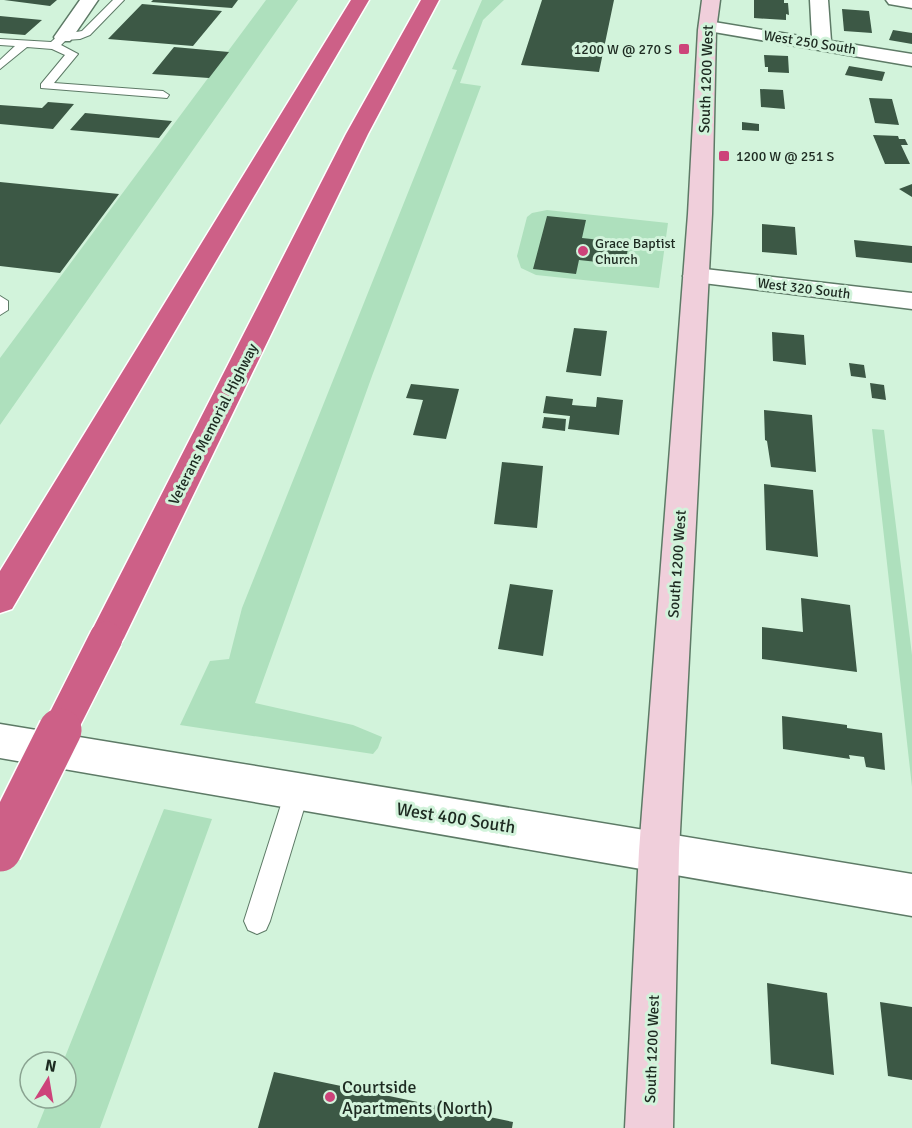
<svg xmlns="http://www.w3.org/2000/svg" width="912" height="1128" font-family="Signika,sans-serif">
<rect width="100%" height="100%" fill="#d2f3db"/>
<!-- green -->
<path fill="#aee0bd" d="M266,0H298L0,425V358Z
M482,0H504L483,20L460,83L481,86L372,376L255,703L353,725L382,737L378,748L373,754L180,725L210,661L229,659L242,608L457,70L452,69Z
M547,210L668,223L659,288L536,275L521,268L517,256L527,217L532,213Z
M872,429L884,430L912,655V787Z
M164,809L212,819L100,1128H37L49,1098H66V1062H63Z"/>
<!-- building -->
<path fill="#3c5845" d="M4,0H57L50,6Z
M153,0H238L232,8L151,2Z
M542,0H614L599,72L521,65Z
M754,0H784V3H788L789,15L786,14V20L754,18Z
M142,4L222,11L193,46L108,39Z
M842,9L869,11L872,33L844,31Z
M0,16L42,20L25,35L0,33Z
M893,30L912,33V44L889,40Z
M174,47L229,52L209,78L152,74Z
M764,55L788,56L789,73L768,72V67H765Z
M849,66L885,72L882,81L845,75Z
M760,89L783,90L785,109L761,107Z
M869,98L892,99L899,125L875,123Z
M48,102L74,104L53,129L0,124V105L42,108Z
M85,113L172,121L159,138L70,130Z
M742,122L759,124V131L742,130Z
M873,135L898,136L899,139H905L908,145H901L910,164H885Z
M0,182L119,194L60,273L0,266Z
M912,184V197L899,189Z
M547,216L586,220L582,238L629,243L625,265L579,260L576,274L533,269Z
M762,224L795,227L797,255L762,252Z
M854,240L912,246V263L856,257Z
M574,328L607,331L601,376L566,372Z
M772,332L804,335L806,365L773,361Z
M849,363L864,365L866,378L851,376Z
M870,383L884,385L886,400L872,398Z
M411,384L459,389L446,439L413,435L423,400L406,398Z
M546,396L573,399L572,405L596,407L597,397L623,400L619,435L568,429L570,416L543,413Z
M764,410L812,415L816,472L771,467L767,441L765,440Z
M544,417L566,419L565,431L542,428Z
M502,462L543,466L537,528L494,524Z
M764,484L813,490L818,557L766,550Z
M510,584L553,590L543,656L498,649Z
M801,598L850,605L857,672L762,659V627L803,632Z
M782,716L847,725V728L882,733L885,770L866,767L864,757L849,755L850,759L783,749Z
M767,983L827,993L834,1075L771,1064Z
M880,1002L912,1007V1080L888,1076Z
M274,1072L513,1122L512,1128H258Z"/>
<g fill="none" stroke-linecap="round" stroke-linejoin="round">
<defs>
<path id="service" d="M113,0H124L90,35L80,39L66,40L61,45L78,54L54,83L163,91L169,95L167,98L41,88V84L65,55L52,49L27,47L0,69V60L15,46L0,45V39L51,42L59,35L82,31Z
M0,296L8,301V310L0,315Z
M297,781L305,785L309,792L270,921L266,930L257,934L248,930L244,921L285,792L289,785Z"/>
<path id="minor" d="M80,0H98L70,41H56L54,37Z
M810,0H828L831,41L912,54V66L708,31L702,30L699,26L702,22L708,21L812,38Z
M886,0H912V8L889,4Z
M696,268L912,293V309L687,281L683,276L687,271Z"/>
<path id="tertiary" d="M0,724L912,874V916L0,758Z"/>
<path id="secondary" d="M702,0H720L716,30L712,214L679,851L673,1128H625L639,851L688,214L698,30Z"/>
<path id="motorway" d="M351,0H369L12,609L0,613V571Z
M421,0H439L368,134L124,638L118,648L106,652L94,648L88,638L346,134Z"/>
</defs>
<!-- service casing -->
<use href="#service" stroke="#5d7a66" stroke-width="2"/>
<!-- minor casing -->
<use href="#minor" stroke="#5d7a66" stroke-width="3"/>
<!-- tertiary casing -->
<use href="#tertiary" stroke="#5d7a66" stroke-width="3"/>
<!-- secondary casing -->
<use href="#secondary" stroke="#5d7a66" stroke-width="3"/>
<!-- motorway casing -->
<use href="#motorway" stroke="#fff" stroke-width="3"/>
<!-- service -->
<use href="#service" fill="#fff" fill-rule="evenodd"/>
<!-- minor -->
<use href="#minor" fill="#fff" fill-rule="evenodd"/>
<!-- tertiary -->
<use href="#tertiary" fill="#fff" fill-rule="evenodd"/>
<!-- secondary -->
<use href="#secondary" fill="#f0cfdb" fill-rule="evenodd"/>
<!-- motorway -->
<use href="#motorway" fill="#cd6087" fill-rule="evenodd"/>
<defs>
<path id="motorway-bridge-far1" d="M59,731L106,638"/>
<path id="motorway-bridge" d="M0,850L60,730"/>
</defs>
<!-- motorway-bridge-far1 casing -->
<use href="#motorway-bridge-far1" stroke="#fff" stroke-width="36" stroke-linecap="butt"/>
<!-- motorway-bridge casing -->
<use href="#motorway-bridge" stroke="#fff" stroke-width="46" stroke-linecap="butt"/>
<!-- motorway-bridge-far1 -->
<use href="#motorway-bridge-far1" stroke="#cd6087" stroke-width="33"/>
<!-- motorway-bridge -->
<use href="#motorway-bridge" stroke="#cd6087" stroke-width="43"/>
</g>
<!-- markers -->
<g fill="#cd437a" stroke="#d2f3db" stroke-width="2">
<rect x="678" y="43" width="12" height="12" rx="3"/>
<rect x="718" y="150" width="12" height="12" rx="3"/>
<circle cx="583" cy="251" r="6"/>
<circle cx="330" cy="1097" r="6"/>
</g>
<g text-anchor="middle" stroke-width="6" stroke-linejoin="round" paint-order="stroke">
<!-- far-street labels -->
<g font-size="14" fill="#1d2a21" stroke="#d2f3db">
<text transform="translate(810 42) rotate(9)" y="5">West 250 South</text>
<text transform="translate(804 288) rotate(7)" y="5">West 320 South</text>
</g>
<!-- far-poi labels -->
<g font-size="14" fill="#1d2a21" stroke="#d2f3db" text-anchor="start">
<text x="672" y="54" text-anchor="end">1200 W @ 270 S</text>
<text x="736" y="161">1200 W @ 251 S</text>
<text x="595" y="248">Grace Baptist<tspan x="595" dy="16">Church</tspan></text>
</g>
<!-- street labels -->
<g font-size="15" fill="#1d2a21" stroke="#d2f3db">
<text transform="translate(706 79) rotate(-88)" y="5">South 1200 West</text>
<text transform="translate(213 424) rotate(-63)" y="5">Veterans Memorial Highway</text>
<text transform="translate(677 564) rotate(-86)" y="5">South 1200 West</text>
<text transform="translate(652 1049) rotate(-88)" y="5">South 1200 West</text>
</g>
<!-- near-street labels -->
<g font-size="18" fill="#1d2a21" stroke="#d2f3db">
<text transform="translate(456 818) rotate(9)" y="6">West 400 South</text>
</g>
<!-- near-poi labels -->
<g font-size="18" fill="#1d2a21" stroke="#d2f3db" text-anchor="start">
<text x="342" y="1093">Courtside<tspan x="342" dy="21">Apartments (North)</tspan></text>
</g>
</g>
<!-- north arrow -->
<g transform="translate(48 1080) rotate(11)"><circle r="28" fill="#d2f3db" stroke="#8aa391" stroke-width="1.5"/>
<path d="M0-4.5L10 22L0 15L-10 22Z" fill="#cd437a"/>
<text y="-9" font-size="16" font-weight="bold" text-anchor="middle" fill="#1d2a21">N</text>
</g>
</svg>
